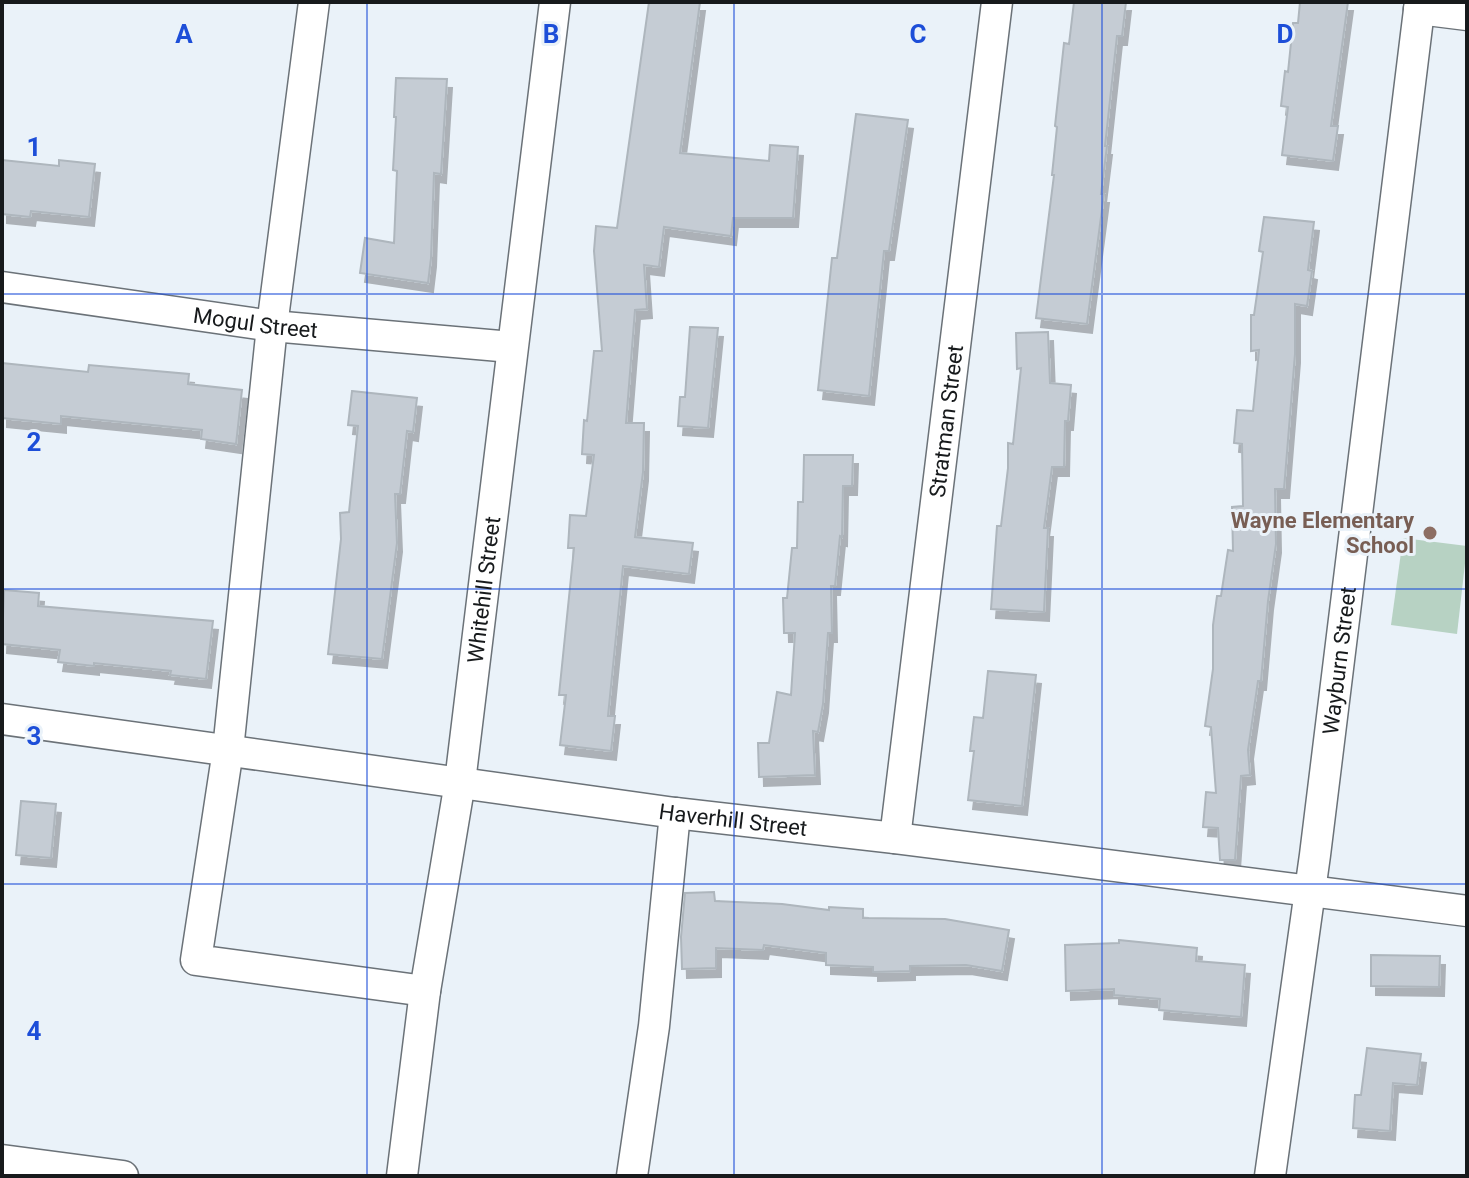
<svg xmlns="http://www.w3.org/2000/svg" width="1469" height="1178" font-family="Roboto,sans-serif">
<defs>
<filter id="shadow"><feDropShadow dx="5" dy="9" stdDeviation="0" flood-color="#0004"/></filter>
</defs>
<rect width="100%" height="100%" fill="#eaf2f9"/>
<!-- green -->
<path fill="#b7d2c3" d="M1403,538L1467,546L1457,634L1391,625Z"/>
<!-- building -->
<path fill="#c5ccd4" stroke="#aeb6bd" stroke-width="2" filter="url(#shadow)" d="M649,2H700L680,153L769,161L770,145L798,147L793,218H733L731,236L664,227L659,267L644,265L647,309L635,310L626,423H644L643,472L635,537L693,543L689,574L623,566L608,716H615L611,751L560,745L566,695H559L574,548H568L570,515L586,516L594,455L582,454L584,420L587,421L594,351H602L594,251L596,226L617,228Z
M1074,2H1126L1122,36H1117L1105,146H1107L1101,194H1104L1087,324L1036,318L1054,175H1052L1057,127L1055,126L1064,43L1069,44Z
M1300,2H1348L1331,126H1338L1333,161L1282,155L1288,107L1281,106L1285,71L1288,72L1293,23H1298Z
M396,78L447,79L441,174L434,173L431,258L428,283L360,273L365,238L394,243L397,171L393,170L396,117H394Z
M856,114L908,120L889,251H884L869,396L818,390L832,258H837Z
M2,160L59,166V160L95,164L89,217L31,211L30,217L2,214Z
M1264,217L1314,222L1308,270L1312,271L1307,306L1295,304V354L1284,489H1275L1276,544L1268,601L1261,681H1258L1248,750L1250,775L1241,776L1235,860H1220L1218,828L1203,827L1206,792L1216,793L1211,727L1205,726L1213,669V625L1217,596H1221L1228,550L1233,551L1232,507L1243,506L1242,444L1234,443L1237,410L1253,411L1259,350L1251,351V315H1254L1263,252L1259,251Z
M690,327L718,328L708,428L678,426L680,397H685Z
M1048,332L1050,383L1071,385L1068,421H1065L1064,467H1052L1044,528H1048L1044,612L991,609L997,526H1001L1008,468V443L1013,444L1021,368L1017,369L1016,333Z
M2,363L88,372L89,365L189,374L188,384L242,390L236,444L201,439L202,430L61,416V424L2,418Z
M352,391L417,398L413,432L407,431L400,494H395L397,543L382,659L328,654L341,539L340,513L349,512L358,426L348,425Z
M804,455H853L852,486H843L842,537L840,536L835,586H831L832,633H828L823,704L818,732L813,731L815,775L759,777L758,743H769L777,692L791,695L795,633H784L783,598H787L792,548H797L798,502H803Z
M4,590L39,593L38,606L213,621L206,679L170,675L171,671L94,663V666L58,662L60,650L2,644Z
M988,671L1036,675L1022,806L968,800L974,751H970L974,717L983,718Z
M21,801L56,804L51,858L16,855Z
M714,892L715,901L782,904L829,910V907L863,909V918L945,919L1009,930L1002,971L966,965L910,966V971L873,972V967L826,965V953L764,945L763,950L716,948V968L682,969L681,937L685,893Z
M1119,940L1197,948L1196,961L1245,965L1241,1017L1159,1010L1160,999L1114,995V989L1066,991L1065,945L1119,943Z
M1371,955L1440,956L1439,987L1371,986Z
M1367,1048L1421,1054L1417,1085L1393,1083L1390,1131L1353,1128L1355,1095H1361Z"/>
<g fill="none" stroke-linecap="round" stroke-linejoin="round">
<defs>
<g id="minor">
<path d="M314,2L272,326L228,750L196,960L425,991"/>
<path d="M1419,9L1467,15"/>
<path id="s1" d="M2,287L272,326L512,347"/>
<path id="s2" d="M2,719L675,813L895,838L1467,911"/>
<path id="s3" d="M895,838L997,2"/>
<path d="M2,1160L123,1176"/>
<path id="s4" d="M402,1176L425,991L460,782L555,2"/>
<path d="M632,1176L654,1026L675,813"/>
<path id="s5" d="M1270,1176L1315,855L1420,2"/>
</g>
</defs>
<!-- minor casing -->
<use href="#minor" stroke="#6b7278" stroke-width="33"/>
<!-- minor -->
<use href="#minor" stroke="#fff" stroke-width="30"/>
</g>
<!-- grid -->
<path fill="none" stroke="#1d4ed8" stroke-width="2" stroke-opacity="0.55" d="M367,2V1176M734,2V1176M1102,2V1176M2,294H1467M2,589H1467M2,884H1467"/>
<!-- markers -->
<circle fill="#8d6e63" stroke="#eaf2f9" stroke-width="3" cx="1430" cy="533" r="8"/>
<g text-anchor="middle" stroke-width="6" stroke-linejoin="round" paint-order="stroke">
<!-- street labels -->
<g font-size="22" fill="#171a1c" stroke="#eaf2f9">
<text dy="8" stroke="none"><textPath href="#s1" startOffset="256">Mogul Street</textPath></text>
<text dy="8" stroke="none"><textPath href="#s3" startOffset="420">Stratman Street</textPath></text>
<text dy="8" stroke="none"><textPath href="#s4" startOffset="592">Whitehill Street</textPath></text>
<text dy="8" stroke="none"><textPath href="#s5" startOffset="520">Wayburn Street</textPath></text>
<text dy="8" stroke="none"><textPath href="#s2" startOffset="738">Haverhill Street</textPath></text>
</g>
<!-- education labels -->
<g font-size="22" font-weight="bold" fill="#785e54" stroke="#eaf2f9" text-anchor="end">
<text x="1414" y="528">Wayne Elementary<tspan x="1414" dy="25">School</tspan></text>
</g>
</g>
<g font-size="26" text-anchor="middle" font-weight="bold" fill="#1d4ed8" stroke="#eaf2f9" stroke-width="6" stroke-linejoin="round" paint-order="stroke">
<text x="184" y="43">A</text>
<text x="551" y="43">B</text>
<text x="918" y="43">C</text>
<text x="1285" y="43">D</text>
<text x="34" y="156">1</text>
<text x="34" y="451">2</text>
<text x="34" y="745">3</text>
<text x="34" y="1040">4</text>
</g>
<!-- border -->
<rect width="1469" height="1178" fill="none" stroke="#171a1c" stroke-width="8"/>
</svg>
